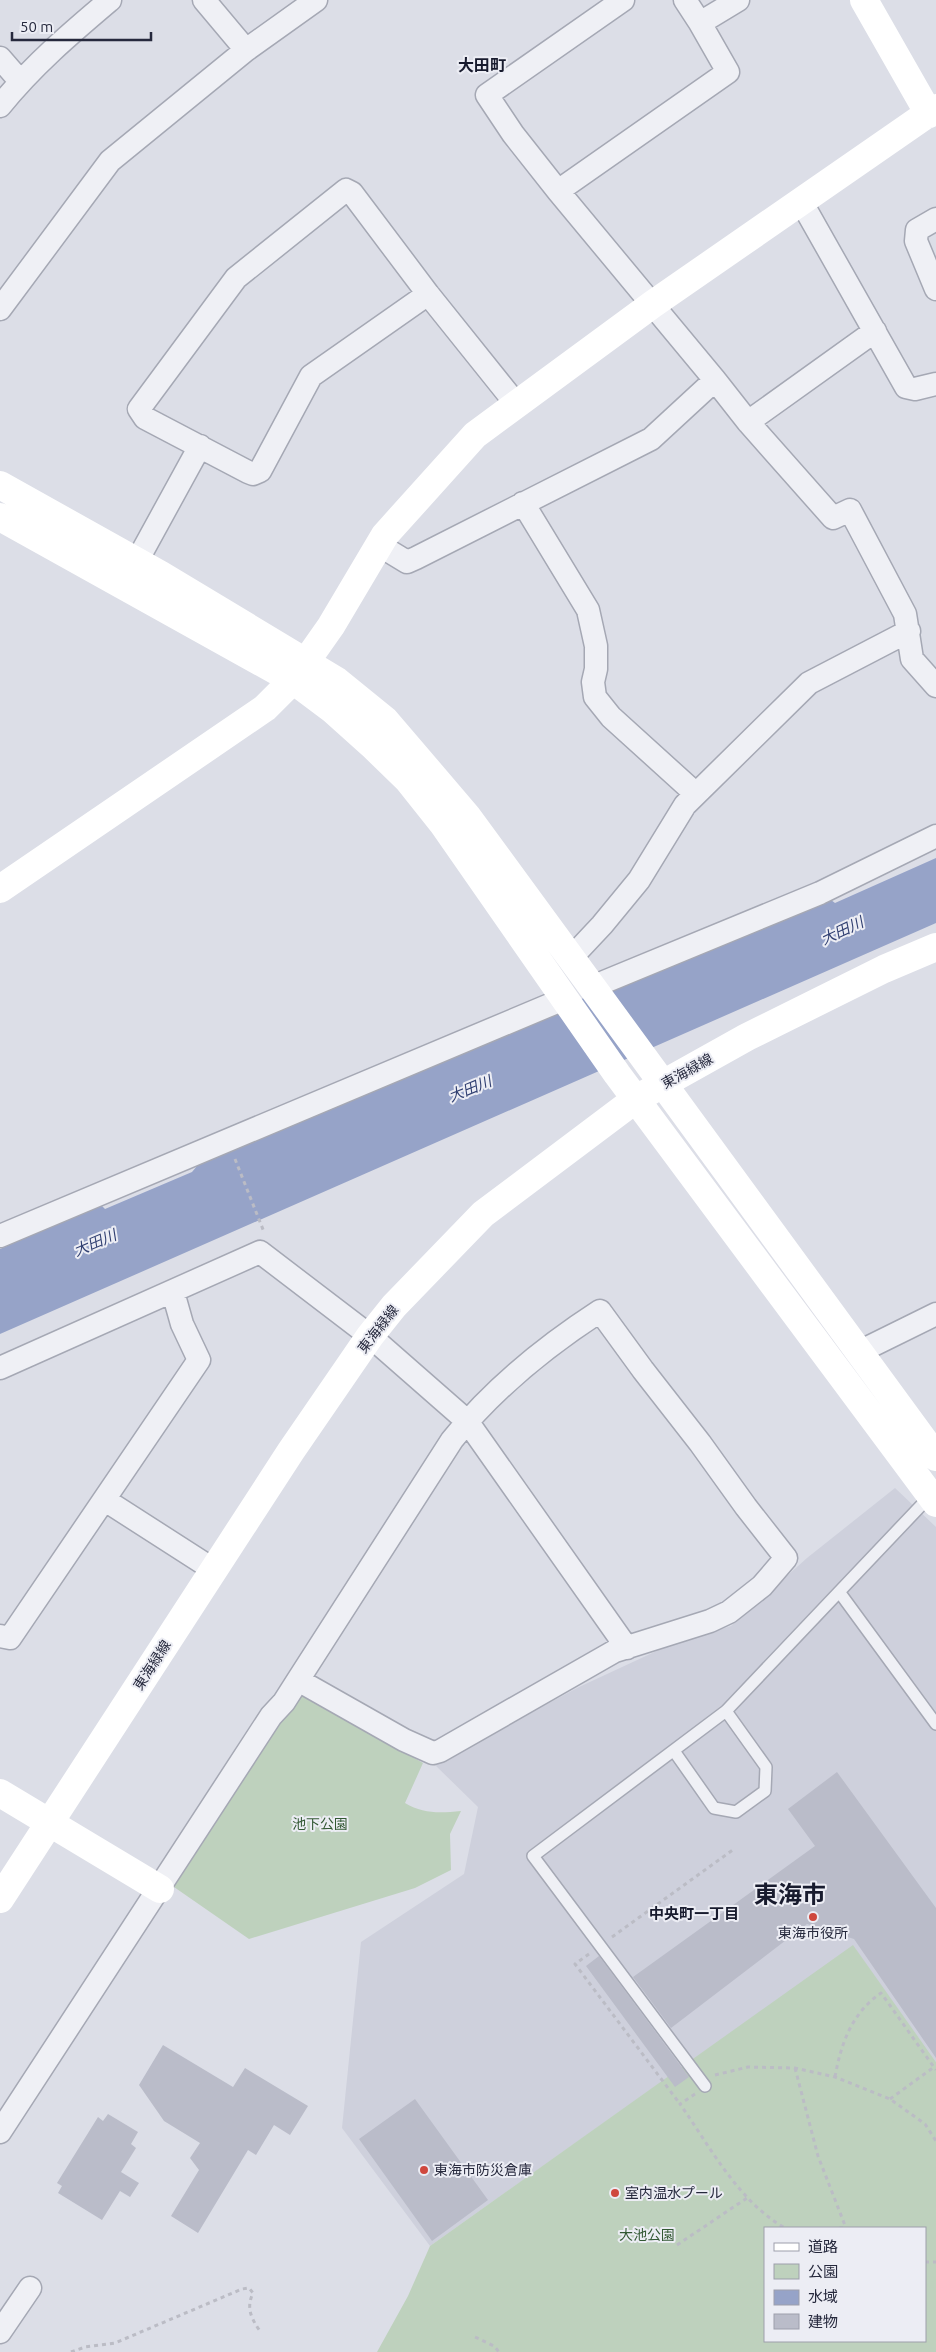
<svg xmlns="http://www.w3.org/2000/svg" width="936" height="2352" font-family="Ubuntu,'Noto Sans JP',sans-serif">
<rect width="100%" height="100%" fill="#dcdee7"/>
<!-- built -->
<path fill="#ced0dc" d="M895,1488L936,1527V2062L853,1946L430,2246L342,2128L361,1942L464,1874L478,1807L434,1764L579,1687L663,1648L731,1626L807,1558Z"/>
<!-- green -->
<path fill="#bed1bd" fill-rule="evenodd" d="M299,1693L423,1763L405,1803C423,1814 440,1813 461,1811L450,1834L451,1870L415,1888L249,1939L174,1887Z
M853,1945L936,2062V2352H377L408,2296L430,2246ZM765,2228H925V2341H765Z"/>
<!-- water -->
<path fill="#96a3c8" d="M936,858V923L0,1334V1249L101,1205L105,1209L192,1172L197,1166L662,964L827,897L835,903Z"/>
<!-- building -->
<path fill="#babcc9" d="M837,1772L936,1908V2058L854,1939L807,1924L671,2028L633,1977L815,1846L788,1809Z
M599,1956L689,2077L675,2087L586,1966Z
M163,2045L233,2087L245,2068L308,2106L290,2135L274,2125L256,2155L248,2150L198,2233L171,2216L199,2170L190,2158L200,2143L164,2121L139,2085Z
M415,2099L488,2200L432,2241L359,2139Z
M108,2114L138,2132L131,2144L136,2148L121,2172L139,2183L130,2197L120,2191L102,2220L58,2193L62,2186L57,2183L98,2117L103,2121Z"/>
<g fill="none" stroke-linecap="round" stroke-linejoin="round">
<defs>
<path id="lane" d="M840,1593L936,1724
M674,1751L714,1808L736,1812L765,1791L766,1767L726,1711
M705,2086L533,1856L726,1711L931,1495"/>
<path id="street" d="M204,0L246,50
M623,0L487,95L513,134L558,191L715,380L748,422L833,518L850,510L905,614L912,659L936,686
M685,0L700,23L738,0
M0,58L20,81
M0,106C33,65 71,33 110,0
M558,191L728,72L700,23
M802,203L906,387L915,389L936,384
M936,219L917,230L916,241L936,289
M428,294L311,376L260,471L253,474L248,472L145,418L139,409L236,278L346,190L352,193L428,294L517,405
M0,309L110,161L246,50L316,0
M748,422L875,331
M523,503L588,610L596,646V669L593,682L595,697L611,717L696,794
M379,545L407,562L416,558L651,439L715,380
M137,561L200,446
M571,958L602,925L639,880L685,805L809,683L909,631
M592,987L820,893L936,836
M0,1236L564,999
M859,1352L936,1314
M0,1368L260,1252L370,1336L467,1421L627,1648
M105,1500L214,1570
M0,1636L10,1638L199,1360L182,1324L173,1292
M0,2132L271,1716L284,1702L298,1680L452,1440C492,1390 546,1346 600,1311L643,1370L700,1443L746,1507L786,1558L762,1586L729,1612L710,1621L615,1651L440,1751L433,1753L404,1740L298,1680
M0,2332L30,2288"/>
</defs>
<!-- lane casing -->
<use href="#lane" stroke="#a5a8b4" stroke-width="14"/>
<!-- street casing -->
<use href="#street" stroke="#a5a8b4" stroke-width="25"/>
<!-- path -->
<path stroke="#bbbcc5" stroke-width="3" stroke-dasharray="4 4" stroke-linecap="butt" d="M235,1159L264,1232
M612,1937L734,1849
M589,1954L575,1964L680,2104
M795,2068L818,2156L846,2228
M715,2075L748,2067L795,2068L835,2077L890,2099L925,2124L936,2141
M835,2077C841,2043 852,2013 881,1993L936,2070
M695,2094L680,2104C711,2148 738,2201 785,2228
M890,2099L934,2067
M839,2228H846
M677,2245L747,2198
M925,2262H936
M475,2337L494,2346L499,2352
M71,2352L85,2347L115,2343L242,2289L249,2288L253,2293C246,2308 251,2318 260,2331"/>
<!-- lane -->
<use href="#lane" stroke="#eff0f5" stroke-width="11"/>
<!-- street -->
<use href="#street" stroke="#eff0f5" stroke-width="22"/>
<!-- secondary -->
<path stroke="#fff" stroke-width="28" d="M864,0L929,114
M0,485L161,575L337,681L385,720L467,816L936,1457
M0,517L293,680L333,710L372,745L408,780L443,824L617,1074L936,1503
M0,889L265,708L293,680L331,626L385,535L475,435L653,304L936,108
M0,1793L160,1889
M0,1899L291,1451L370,1336L394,1306L483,1214L636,1099L747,1037L884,969L936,947"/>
</g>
<!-- markers -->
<g fill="#cf483e" stroke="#ecedf4" stroke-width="2">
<circle cx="813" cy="1917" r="5"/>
<circle cx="424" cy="2170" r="5"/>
<circle cx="615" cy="2193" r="5"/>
</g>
<g text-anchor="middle" stroke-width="4" stroke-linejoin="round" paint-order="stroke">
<!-- street labels -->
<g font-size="14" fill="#26293d" stroke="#ecedf4">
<text transform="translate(687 1071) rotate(-29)" y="5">東海緑線</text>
<text transform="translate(378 1329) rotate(-52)" y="5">東海緑線</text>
<text transform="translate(152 1665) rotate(-57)" y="5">東海緑線</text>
</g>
<!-- park labels -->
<g font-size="14" fill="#335934" stroke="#ecedf4">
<text x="320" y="1829">池下公園</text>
<text x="647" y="2240">大池公園</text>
</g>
<!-- poi labels -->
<g font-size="14" fill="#26293d" stroke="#ecedf4" text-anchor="start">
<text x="813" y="1938" text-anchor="middle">東海市役所</text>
<text x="434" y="2175">東海市防災倉庫</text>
<text x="625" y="2198">室内温水プール</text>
</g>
<!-- water labels -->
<g font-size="15" font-style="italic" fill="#303f71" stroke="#ecedf4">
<text transform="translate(842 931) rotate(-25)" y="5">大田川</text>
<text transform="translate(470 1089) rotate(-22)" y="5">大田川</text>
<text transform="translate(95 1243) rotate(-23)" y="5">大田川</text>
</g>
<!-- neighbourhood labels -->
<g font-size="15" font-weight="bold" fill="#181b2e" stroke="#ecedf4">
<text x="694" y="1919">中央町一丁目</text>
</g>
<!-- quarter labels -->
<g font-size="16" font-weight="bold" fill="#181b2e" stroke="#ecedf4">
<text x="482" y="71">大田町</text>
</g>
<!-- town labels -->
<g font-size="24" font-weight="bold" fill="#181b2e" stroke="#ecedf4">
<text x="790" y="1903">東海市</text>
</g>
</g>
<!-- legend -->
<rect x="764" y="2227" width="162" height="115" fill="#ecedf4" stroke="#9d9fab"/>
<rect x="774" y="2243" width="25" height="8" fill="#ffffff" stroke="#9d9fab"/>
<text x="808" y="2252" font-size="15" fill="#26293d">道路</text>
<rect x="774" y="2264" width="25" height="15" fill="#bed1bd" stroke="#9d9fab"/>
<text x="808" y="2277" font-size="15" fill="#26293d">公園</text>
<rect x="774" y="2290" width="25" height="15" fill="#96a3c8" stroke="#9d9fab"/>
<text x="808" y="2302" font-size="15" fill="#26293d">水域</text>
<rect x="774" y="2314" width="25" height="15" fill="#babcc9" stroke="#9d9fab"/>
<text x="808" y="2327" font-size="15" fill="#26293d">建物</text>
<!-- scale -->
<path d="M12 32v8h139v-8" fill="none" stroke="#26293d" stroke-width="2.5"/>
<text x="20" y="32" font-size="15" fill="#26293d" stroke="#ecedf4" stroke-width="4" paint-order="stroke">50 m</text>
</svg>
